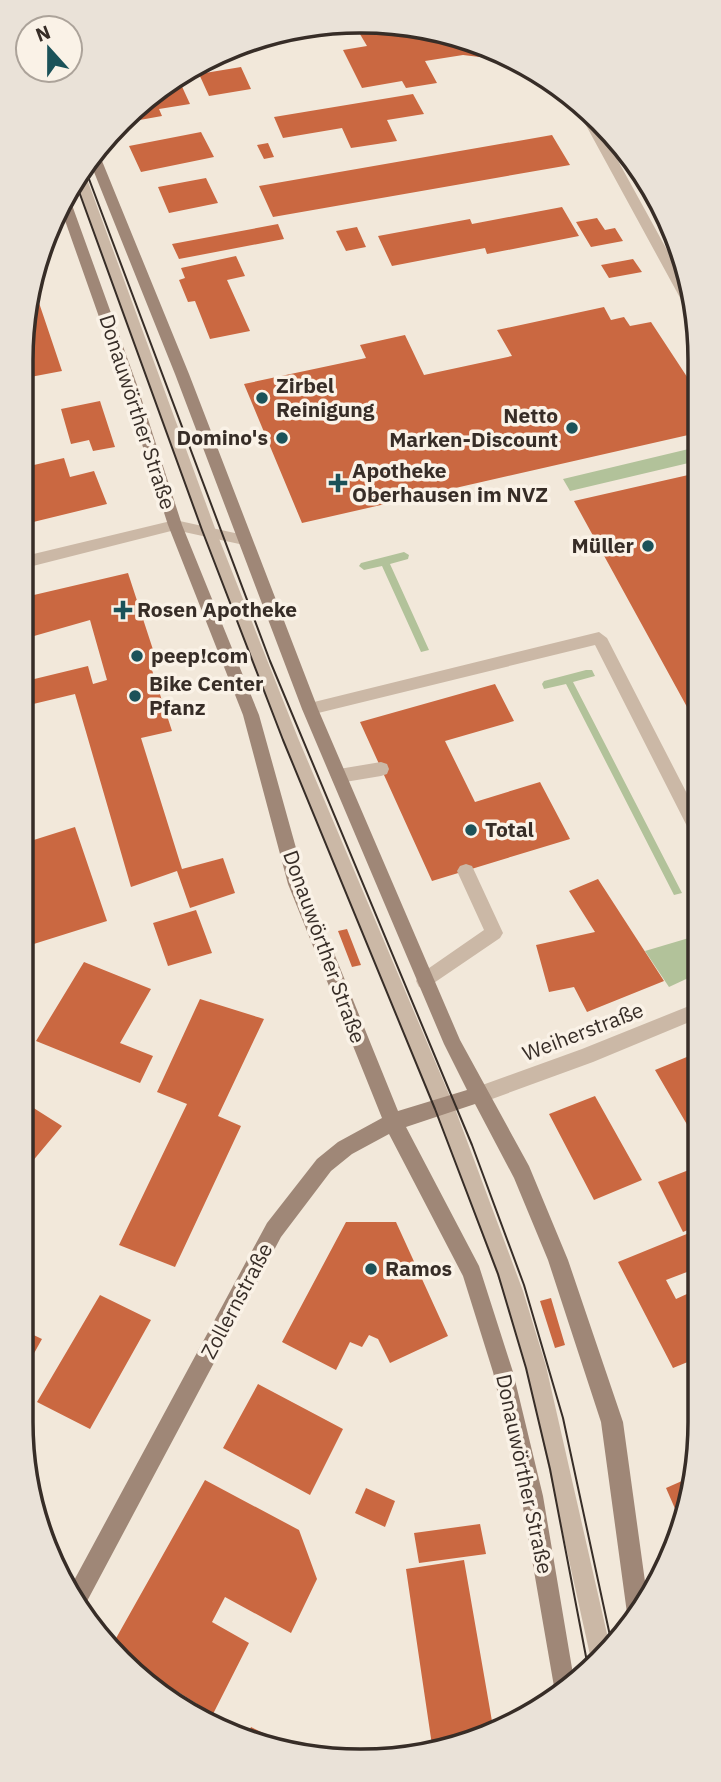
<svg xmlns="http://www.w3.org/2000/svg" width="721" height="1782" font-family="'IBM Plex Sans',sans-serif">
<rect width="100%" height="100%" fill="#f2e8da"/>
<!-- green -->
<path fill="#b2c29a" d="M697,447V461L570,491L563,479Z
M404,552L409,555L408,559L390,564L429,650L421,652L382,566L364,570L359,566L361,563Z
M586,670H592L595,676L573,682L682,893L674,895L566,684L544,689L542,684L544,681Z
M699,935V973L669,987L645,951Z"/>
<!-- building -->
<path fill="#ca6841" d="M354,24L469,39L503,55L488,58L463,55L425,61L437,83L406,88L402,81L362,88L343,50L367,46Z
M241,67L251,89L209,96L199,74Z
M179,80L190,104L159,109L162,116L123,123Z
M413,94L424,114L387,120L397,141L351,148L342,128L283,138L274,117Z
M201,132L214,157L141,172L129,146Z
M552,135L570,165L273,217L259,186Z
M268,143L274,157L264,159L257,145Z
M206,178L218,203L169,213L158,187Z
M562,207L579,236L487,254L485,248L392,266L378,236L470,219L472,224Z
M597,218L605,230L615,228L623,241L591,247L576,222Z
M278,224L284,239L179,259L172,244Z
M357,227L366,247L346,251L336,231Z
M236,256L245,276L227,280L250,331L210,339L195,301L188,302L179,280L185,278L181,268Z
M633,259L642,272L609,278L601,265Z
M33,285L62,371L25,378L21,360Z
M604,307L611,320L624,317L630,326L651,322L697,392V416L688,418L697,433L302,523L244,384L366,358L360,345L405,335L424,375L512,356L497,330Z
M100,401L115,447L93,451L89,440L71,444L61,409Z
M64,458L70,477L94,471L107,504L21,525V468Z
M697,473L698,641V727L574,501Z
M128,573L159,668L152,670L172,731L141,738L182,869L223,858L235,893L190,908L177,871L131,887L75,694L29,705L22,682L88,666L93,684L107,680L90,620L27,638L21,616V598Z
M495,684L514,721L445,741L475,802L540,782L570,839L432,881L360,722Z
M75,827L107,921L21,948V844Z
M598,879L664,981L587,1012L574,987L549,992L536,945L595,932L569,891Z
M196,910L212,953L168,966L153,923Z
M347,929L361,965L352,967L338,931Z
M84,962L151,989L120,1043L153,1056L140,1083L36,1041Z
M200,999L264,1019L218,1116L241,1126L175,1267L119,1245L187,1104L157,1092Z
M699,1052V1145L655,1070Z
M21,1064L33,1071L21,1086Z
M595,1096L642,1180L594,1200L549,1114Z
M21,1100L62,1126L21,1175Z
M699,1166V1225L683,1232L658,1182Z
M346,1222H396L448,1336L390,1363L378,1339L369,1335L362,1347L350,1342L336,1370L282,1342Z
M699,1229L700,1267L666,1280L676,1299L700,1288V1357L673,1368L618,1262Z
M100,1295L151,1320L90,1429L37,1402Z
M551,1298L565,1345L555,1348L540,1301Z
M21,1329L42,1339L23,1373L21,1372Z
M258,1384L343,1429L310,1495L223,1448Z
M691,1477L687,1501L683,1527L666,1488Z
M205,1480L299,1530L317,1579L291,1633L225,1597L212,1622L249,1643L213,1714L110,1649Z
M366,1488L395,1501L385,1527L355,1513Z
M480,1524L486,1554L419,1563L414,1533Z
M464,1560L493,1727L433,1752L406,1569Z
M251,1727L295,1749L294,1751L247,1735Z"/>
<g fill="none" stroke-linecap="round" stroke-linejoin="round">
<!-- lane -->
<path fill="#cbb8a6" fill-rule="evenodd" d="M83,176L87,179L216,531L298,738L454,1106L523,1291L546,1366L610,1647L592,1664L526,1366L503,1291L434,1106L282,738L202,531L77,185Z
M599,632L607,638L698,815V838L692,836L595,645L310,715L302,709L310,703Z
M381,762L387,764L389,769L387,774L381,776L339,783L333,781L331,776L333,771L339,769Z
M466,864L472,866L503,933L500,938L425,989L419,987L416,981L419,975L484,930L457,871L460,866Z"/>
<!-- street -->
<path fill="#cbb8a6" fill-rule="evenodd" d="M579,104L594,117L689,290L697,320L690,316L576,107Z
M175,520L244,535L252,540L244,545L175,530L21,569V557Z
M699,1002V1018L593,1062L481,1103L474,1100L472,1094L474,1088L582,1049Z"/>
<!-- secondary -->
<path fill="#9f8777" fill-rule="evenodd" d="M96,153L100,156L189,374L318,709L460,1040L529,1166L568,1260L623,1422L647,1596L633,1622L627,1613L601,1422L548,1260L514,1178L475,1104L406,1127L479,1266L513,1372L543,1496L574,1680L556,1698L521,1496L493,1372L463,1276L389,1134L352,1154L331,1171L281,1237L85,1605L82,1606L71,1586L267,1223L317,1159L338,1142L382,1118L288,884L243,715L168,525L123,385L62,212L68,202L72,205L137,385L182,525L259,715L306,884L398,1111L467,1090L444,1044L302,709L175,374L90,162Z"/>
<!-- tram -->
<path stroke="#372d27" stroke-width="2" d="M86,171L270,661L472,1145L524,1285L563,1418L612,1645
M77,186L202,530L283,740L435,1109L498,1274L526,1368L550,1469L588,1667"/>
</g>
<!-- markers -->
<g fill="#1b5259" stroke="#faf2e7" stroke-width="2.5">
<circle cx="262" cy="398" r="7"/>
<circle cx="572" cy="428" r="7"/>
<circle cx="282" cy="438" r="7"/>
<path d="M334.5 472.5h7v7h7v7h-7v7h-7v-7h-7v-7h7z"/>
<circle cx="648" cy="546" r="7"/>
<path d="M119.5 599.5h7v7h7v7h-7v7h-7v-7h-7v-7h7z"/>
<circle cx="137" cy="656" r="7"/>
<circle cx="135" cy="696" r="7"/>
<circle cx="471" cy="830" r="7"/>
<circle cx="371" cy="1269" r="7"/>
</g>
<g text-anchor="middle" stroke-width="7" stroke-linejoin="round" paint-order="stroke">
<!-- poi labels -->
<g font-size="21" font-weight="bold" fill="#372d27" stroke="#faf2e7" text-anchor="start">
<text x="276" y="393">Zirbel<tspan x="276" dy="24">Reinigung</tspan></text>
<text x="558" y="423" text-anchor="end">Netto<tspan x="558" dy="24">Marken-Discount</tspan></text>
<text x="268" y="445" text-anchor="end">Domino's</text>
<text x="352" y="478">Apotheke<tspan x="352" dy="24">Oberhausen im NVZ</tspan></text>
<text x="634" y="553" text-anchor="end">Müller</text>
<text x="137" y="617">Rosen Apotheke</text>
<text x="151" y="663">peep!com</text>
<text x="149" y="691">Bike Center<tspan x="149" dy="24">Pfanz</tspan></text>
<text x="485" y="837">Total</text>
<text x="385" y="1276">Ramos</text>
</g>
<!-- street labels -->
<g font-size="21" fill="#372d27" stroke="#faf2e7">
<text transform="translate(137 412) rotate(72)" y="7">Donauwörther Straße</text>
<text transform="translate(324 947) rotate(70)" y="7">Donauwörther Straße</text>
<text transform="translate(583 1032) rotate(-21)" y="7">Weiherstraße</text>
<text transform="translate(237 1301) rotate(-62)" y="7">Zollernstraße</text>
<text transform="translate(524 1474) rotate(78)" y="7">Donauwörther Straße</text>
</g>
</g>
<!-- crop -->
<path d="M0 0H721V1782H0ZM360 33H361A327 327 0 0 1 688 360V1422A327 327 0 0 1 361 1749H360A327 327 0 0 1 33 1422V360A327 327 0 0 1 360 33Z" fill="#eae2d8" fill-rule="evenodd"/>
<path fill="none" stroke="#372d27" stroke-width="3.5" d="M360 33H361A327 327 0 0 1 688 360V1422A327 327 0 0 1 361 1749H360A327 327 0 0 1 33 1422V360A327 327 0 0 1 360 33Z"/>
<!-- north arrow -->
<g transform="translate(49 49) rotate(339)"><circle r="33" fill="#faf2e7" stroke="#aca39a" stroke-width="2"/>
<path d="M0-5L12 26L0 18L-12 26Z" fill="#1b5259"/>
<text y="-10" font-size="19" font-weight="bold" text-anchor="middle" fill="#372d27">N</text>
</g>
</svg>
